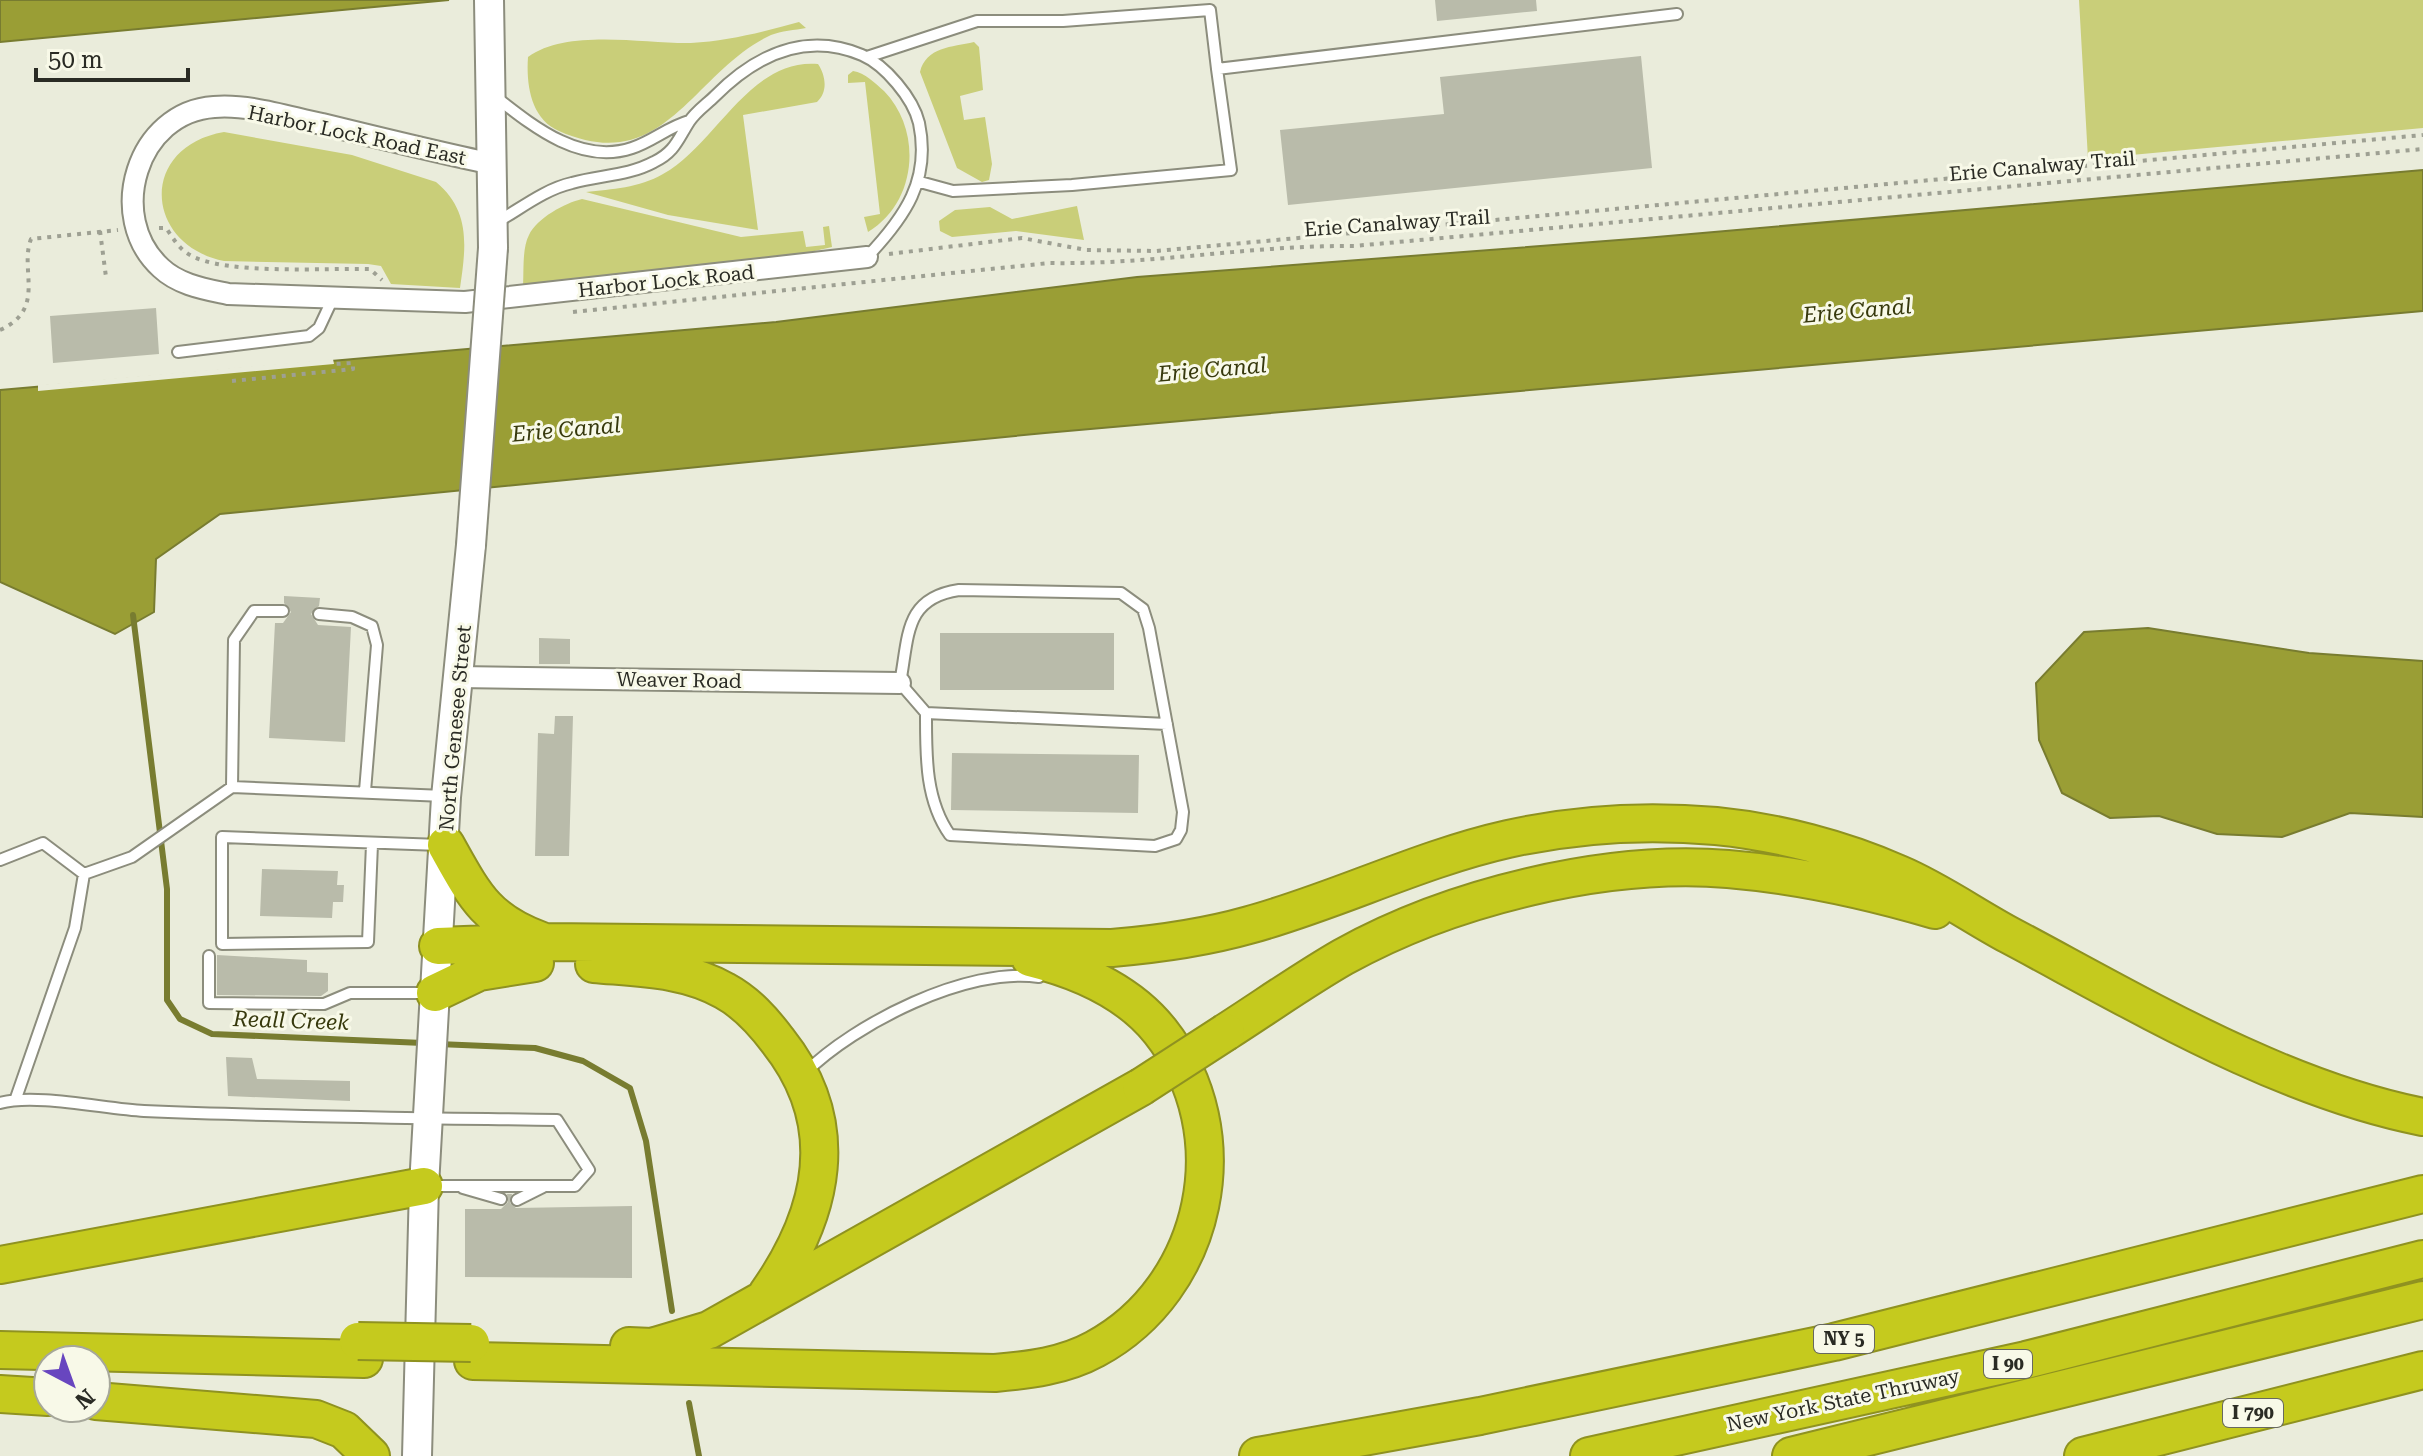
<svg xmlns="http://www.w3.org/2000/svg" width="2423" height="1456" font-family="'Roboto Serif',serif">
<rect width="100%" height="100%" fill="#eaecdb"/>
<!-- green -->
<path fill="#c9ce79" d="M2079,0H2423V128L2088,159Z
M799,22L806,28C795,30 781,31 771,35C692,72 665,178 559,131C531,119 526,85 528,57C568,28 645,44 691,43C728,41 763,32 799,22Z
M974,42L979,47L983,90L960,96L964,120L985,117L992,164L989,180L982,182L957,168L920,72C926,47 952,47 974,42Z
M818,64C826,76 828,92 817,102L743,115L758,230L668,215L586,192C612,189 639,188 663,174C716,145 749,58 818,64Z
M853,71C865,73 875,83 884,91C923,131 917,203 868,232L864,217L880,214L865,82L848,83V75Z
M224,132L352,155L436,182C471,211 466,247 460,288L391,284L381,266L368,264L224,261C144,245 138,147 224,132Z
M582,199L741,237L803,231L806,247L825,245L823,227L829,226L832,247L793,256L523,286C524,271 522,248 529,235C537,218 565,203 582,199Z
M1077,206L1084,240L1016,231L952,237L940,231L939,221L955,210L990,207L1012,219Z"/>
<!-- water -->
<path fill="#9a9e35" stroke="#787c30" stroke-width="2" d="M0,0H449L0,42Z
M2423,170V311L1045,433L220,514L156,559L154,612L115,634L0,582V390L776,322L1137,277L1645,238Z
M2148,628L2309,653L2423,661V817L2350,813L2282,837L2217,834L2159,816L2110,818L2062,793L2039,740L2036,683L2084,632Z"/>
<!-- pier -->
<path fill="#eaecdb" d="M333,359L334,364L38,391V385Z"/>
<g fill="none" stroke-linecap="round" stroke-linejoin="round">
<!-- stream -->
<path stroke="#787c30" stroke-width="6" d="M133,615L167,889V1000L180,1019L212,1034L423,1043
M438,1044L535,1048L583,1061L630,1088L646,1141L672,1311
M689,1403L699,1456"/>
</g>
<!-- building -->
<path fill="#b9bbaa" d="M1435,0H1536L1537,11L1437,21Z
M1641,56L1652,168L1288,205L1280,130L1444,114L1440,77Z
M156,308L159,354L53,363L50,316Z
M284,596L320,598L319,606L311,614L318,625L351,627L345,742L269,738L275,623H283L291,612L284,603Z
M940,633H1114V690H940Z
M539,638L570,639V664H539Z
M555,716H573L569,856H535L538,733L554,734Z
M952,753L1139,755L1138,813L951,810Z
M262,869L338,871L337,885H344L343,902H333L332,918L260,916Z
M217,955L307,960V972L328,973V991L321,996L217,995Z
M226,1057L252,1058L257,1079L350,1081V1101L228,1096Z
M507,1194H512L510,1203L516,1208L632,1206V1278L465,1277V1209H501L508,1202Z"/>
<g fill="none" stroke-linecap="round" stroke-linejoin="round">
<defs>
<path id="lane" d="M867,57L977,21H1063L1210,10L1217,69
M497,98C534,127 581,165 632,148C653,141 668,127 689,121
M920,182L953,191L1072,185L1231,170L1217,69L1677,14
M497,222C520,209 545,189 572,183C600,175 628,176 654,162C675,152 678,139 689,122C695,112 707,104 715,96C755,56 805,31 862,55C885,65 913,98 919,123C931,180 905,217 867,257
M178,352L309,336L319,328L333,298
M959,590L1121,593L1143,609L1149,628L1183,812L1181,830L1176,839L1155,846L950,835C925,800 926,755 926,713L900,683C909,636 904,598 959,590Z
M319,614L352,617L372,626L377,645L365,791
M926,713L1167,724
M232,787L234,640L254,611H283
M372,844L368,942L222,944V837L440,845
M0,860L43,843L84,874L75,928L16,1098
M84,874L132,857L232,787L444,796
M209,956V1003L324,1004L350,993H429
M805,1073C854,1024 968,966 1039,977
M0,1103C35,1093 105,1109 144,1111C282,1117 420,1118 557,1120L589,1170L575,1186H429
M463,1188L501,1199
M517,1200L543,1187"/>
<path id="street" d="M493,164C436,152 379,138 322,124C288,117 249,104 214,107C137,112 105,217 161,268C179,285 205,289 228,294L465,302L867,257
M458,677L900,683"/>
<path id="secondary" d="M489,0L493,248
M417,1456L424,1186L446,797L471,545"/>
<path id="highway" d="M446,845C474,895 486,921 542,941
M438,946L547,942L1112,948C1159,944 1203,938 1249,925C1337,901 1419,859 1508,839C1575,824 1648,820 1716,826C1777,832 1843,849 1899,874C1937,890 1972,915 2009,935C2137,1003 2280,1089 2423,1117
M594,964C638,968 685,968 725,991C747,1003 763,1021 778,1041C844,1124 824,1213 767,1294
M435,993L479,972L535,963
M1226,1032C1265,1007 1303,980 1343,957C1451,897 1605,859 1728,869C1799,875 1867,890 1935,910
M0,1265L424,1186
M629,1346L652,1347L709,1330L1141,1087
M0,1350L364,1359
M473,1361L995,1373C1029,1370 1064,1366 1095,1349C1208,1288 1241,1133 1160,1031C1128,991 1079,970 1030,958
M0,1394L48,1397
M96,1401L316,1419L344,1430L371,1456
M1258,1456L1480,1416L1834,1342L2423,1194
M1589,1456L2026,1360L2423,1259
M1791,1456L2423,1300
M2083,1456L2423,1370"/>
</defs>
<!-- lane casing -->
<use href="#lane" stroke="#8c8d7d" stroke-width="14"/>
<!-- street casing -->
<use href="#street" stroke="#8c8d7d" stroke-width="24"/>
<!-- secondary casing -->
<use href="#secondary" stroke="#8c8d7d" stroke-width="32"/>
<!-- highway casing -->
<use href="#highway" stroke="#8f9220" stroke-width="40"/>
<!-- path -->
<path stroke="#9ea093" stroke-width="4" stroke-dasharray="4 6" stroke-linecap="butt" d="M159,228H166C173,238 179,249 190,255C225,275 326,268 370,269L382,280
M100,231L106,277
M889,254L1022,238L1086,250L1156,251L2423,135
M573,312L1049,263C1151,265 1252,245 1354,246L2423,149
M0,330C47,309 19,270 31,239L118,230
M232,381L353,369V363L334,364"/>
<!-- lane -->
<use href="#lane" stroke="#fff" stroke-width="10"/>
<!-- street -->
<use href="#street" stroke="#fff" stroke-width="20"/>
<!-- secondary -->
<use href="#secondary" stroke="#fff" stroke-width="28"/>
<!-- highway -->
<use href="#highway" stroke="#c5ca1e" stroke-width="36"/>
<defs>
<path id="secondary-bridge" d="M471,545L493,248"/>
<path id="highway-bridge" d="M1141,1087L1226,1032
M358,1341L471,1343"/>
</defs>
<!-- secondary-bridge casing -->
<use href="#secondary-bridge" stroke="#8c8d7d" stroke-width="32" stroke-linecap="butt"/>
<!-- highway-bridge casing -->
<use href="#highway-bridge" stroke="#8f9220" stroke-width="40" stroke-linecap="butt"/>
<!-- secondary-bridge -->
<use href="#secondary-bridge" stroke="#fff" stroke-width="28"/>
<!-- highway-bridge -->
<use href="#highway-bridge" stroke="#c5ca1e" stroke-width="36"/>
</g>
<g text-anchor="middle" stroke-width="6" stroke-linejoin="round" paint-order="stroke">
<!-- shield labels -->
<g fill="#f8f9e8" stroke="#68695f" stroke-width="2">
<rect x="1814" y="1325" width="60" height="28" rx="6"/>
<rect x="1984" y="1350" width="48" height="28" rx="6"/>
<rect x="2223" y="1399" width="60" height="28" rx="6"/>
</g>
<g font-size="18" font-weight="bold" fill="#2a2b24">
<text x="1844" y="1345">NY 5</text>
<text x="2008" y="1370">I 90</text>
<text x="2253" y="1419">I 790</text>
</g>
<!-- street labels -->
<g font-size="20" fill="#2a2b24" stroke="#f8f9e8">
<text transform="translate(357 135) rotate(12)" y="7">Harbor Lock Road East</text>
<text transform="translate(2042 166) rotate(-5)" y="7">Erie Canalway Trail</text>
<text transform="translate(1397 223) rotate(-4)" y="7">Erie Canalway Trail</text>
<text transform="translate(666 281) rotate(-6)" y="7">Harbor Lock Road</text>
<text transform="translate(679 680) rotate(1)" y="7">Weaver Road</text>
<text transform="translate(455 728) rotate(-85)" y="7">North Genesee Street</text>
<text transform="translate(1843 1400) rotate(-12)" y="7">New York State Thruway</text>
</g>
<!-- water labels -->
<g font-size="22" font-style="italic" fill="#37390d" stroke="#f8f9e8">
<text transform="translate(1857 310) rotate(-5)" y="8">Erie Canal</text>
<text transform="translate(1212 369) rotate(-5)" y="8">Erie Canal</text>
<text transform="translate(566 429) rotate(-5)" y="8">Erie Canal</text>
<text transform="translate(291 1020) rotate(2)" y="8">Reall Creek</text>
</g>
</g>
<!-- north arrow -->
<g transform="translate(72 1384) rotate(139)"><circle r="38" fill="#f8f9e8" stroke="#a6a79a" stroke-width="2"/>
<path d="M0-6L14 30L0 20L-14 30Z" fill="#6846bf"/>
<text y="-12" font-size="22" font-weight="bold" text-anchor="middle" fill="#2a2b24">N</text>
</g>
<!-- scale -->
<path d="M36 68v12h152v-12" fill="none" stroke="#2a2b24" stroke-width="4"/>
<text x="48" y="68" font-size="24" fill="#2a2b24" stroke="#f8f9e8" stroke-width="6" paint-order="stroke">50 m</text>
</svg>
